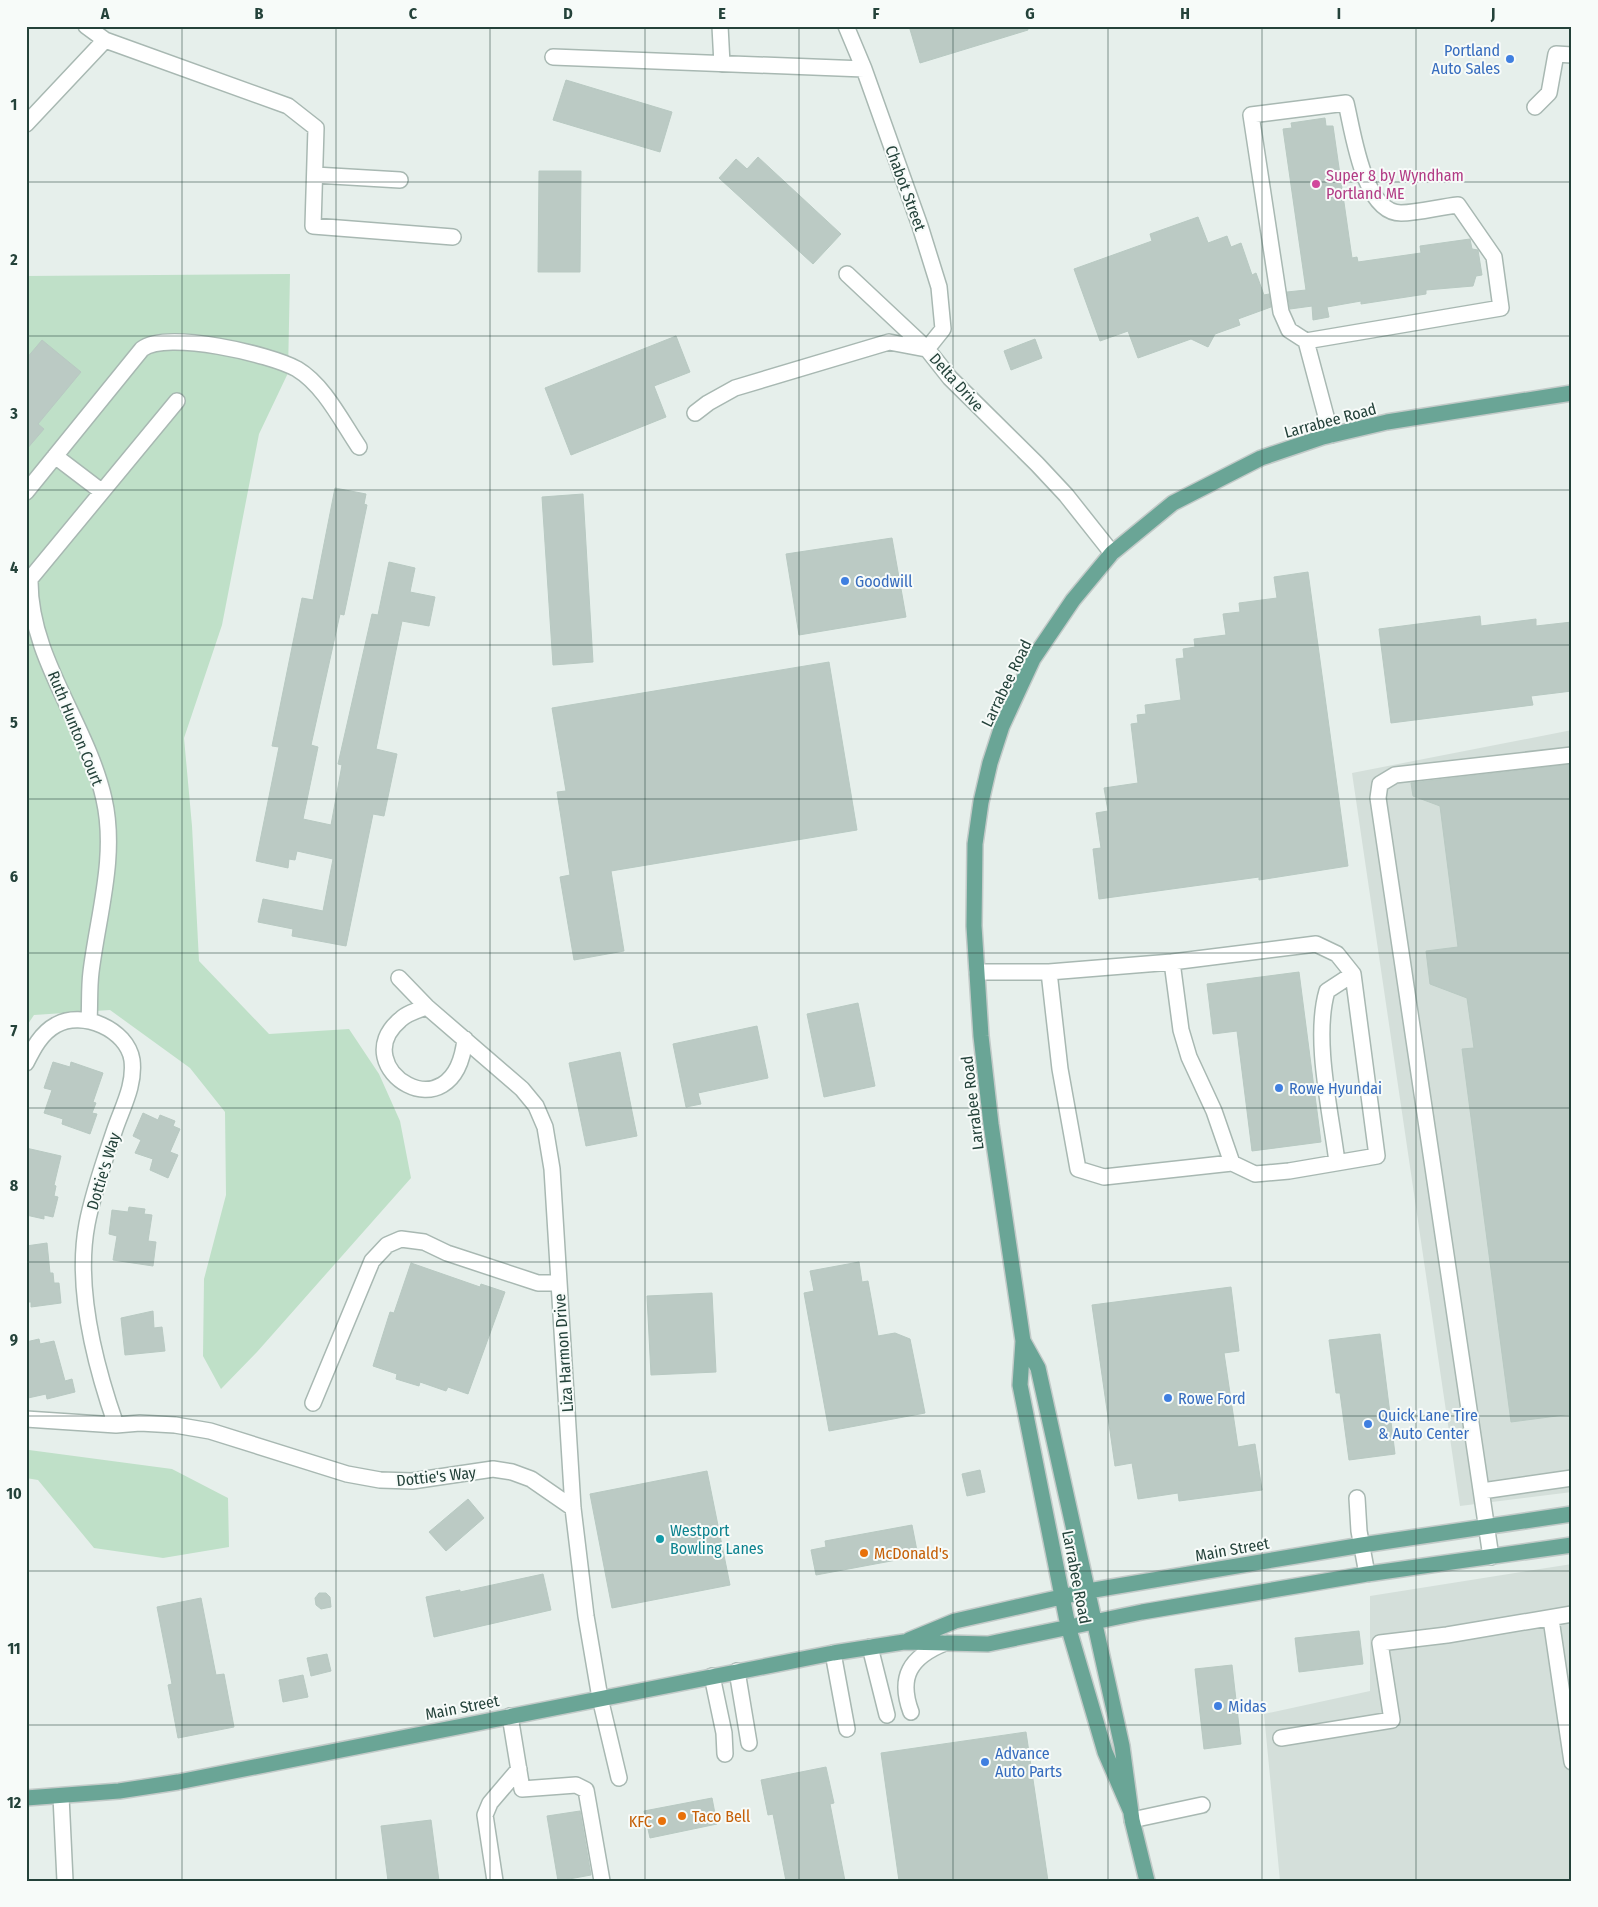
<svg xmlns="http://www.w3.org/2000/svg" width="1598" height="1907" font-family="'Fira Sans Condensed',sans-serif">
<rect width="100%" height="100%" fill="#e6efeb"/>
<!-- built -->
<path fill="#d4dfda" d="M1572,730V1492L1460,1506L1352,773Z
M1572,1564V1881H1280L1264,1714L1370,1691V1596Z"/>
<!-- green -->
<path fill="#bfe0c8" d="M290,274L288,373L259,434L222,625L184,738L192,826L199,961L269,1034L349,1029L379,1074L400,1121L411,1178L257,1352L221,1389L203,1356L204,1279L226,1195L225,1112L190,1068L110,1010L34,1015L26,1027V276Z
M26,1446L29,1450L172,1469L228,1498L229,1547L163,1558L94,1548L38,1480L26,1478Z"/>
<!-- building -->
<path fill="#bbcac4" stroke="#b8c9c2" d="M909,26H1027L1028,30L920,63Z
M566,80L672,112L660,152L553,120Z
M1325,118L1326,126H1333L1352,258L1357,257L1358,262L1421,253L1420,246L1470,239L1472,249L1478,250L1482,275L1476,276L1473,286L1426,290V294L1361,304V301L1327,307L1329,317L1313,320L1312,306L1290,309L1287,292L1306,290L1283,129L1292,128L1291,123Z
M758,157L841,234L813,264L719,178L736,159L747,169Z
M539,171H581L580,272H538Z
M1198,217L1208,243L1227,236L1231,247L1241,243L1252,275L1256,273L1264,295L1269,294L1271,307L1238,319L1240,325L1215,334L1208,347L1191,339L1138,358L1128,331L1100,341L1074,269L1152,241L1150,234Z
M676,336L690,372L654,386L666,417L571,455L545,388Z
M1035,339L1042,358L1011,370L1004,351Z
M42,340L81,372L38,424L44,429L26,450V359Z
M335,488L366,494L364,504L367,505L344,615L340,614L311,745L318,747L303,819L331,825L342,765L338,764L372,614L378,615L389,562L415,568L410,592L435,597L429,626L402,621L376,749L397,754L384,816L373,814L346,946L292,936L293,929L258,922L263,899L323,911L333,859L297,851L295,860L289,859L288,868L256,861L279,747L272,746L302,598L313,600Z
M583,494L593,662L553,665L542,497Z
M892,538L906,617L799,635L786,554Z
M1308,572L1348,866L1259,880V877L1099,899L1093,849L1101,848L1096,813L1108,811L1104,788L1138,783L1131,724L1138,723L1137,715L1146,714L1145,705L1181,700L1176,659L1184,658L1183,649L1195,647L1194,639L1226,635L1223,614L1240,612L1239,603L1277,598L1274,577Z
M1480,616L1481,626L1536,619V626L1572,622V691L1531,696L1533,705L1391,723L1379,629Z
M829,662L857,830L611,871L624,951L574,960L560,877L570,875L557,792L566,791L552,708Z
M1572,764V1414L1511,1422L1462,1049L1474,1048L1467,998L1430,984L1426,951L1458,947L1440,806L1413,796L1411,783Z
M1299,972L1321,1142L1252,1151L1237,1031L1213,1034L1207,984Z
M858,1003L875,1086L824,1097L807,1014Z
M757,1026L768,1078L698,1093L701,1104L686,1107L673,1044Z
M620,1052L637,1136L586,1146L569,1063Z
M53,1062L70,1067L71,1062L103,1073L93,1102L96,1103L92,1113L97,1114L90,1134L62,1124L63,1119L44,1113L52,1090L44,1088Z
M143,1113L158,1120L160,1115L175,1121L173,1126L180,1129L170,1152L178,1155L168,1178L150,1170L153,1159L135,1153L141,1140L133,1136Z
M26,1148L61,1156L54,1185L56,1186L54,1196L58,1197L53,1217L44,1215V1219L26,1215Z
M129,1207L145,1209L144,1214L152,1215L148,1241L156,1242L153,1266L113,1260L117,1236L109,1234L112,1210L128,1212Z
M47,1243L50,1273H53L54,1283H59L61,1303L31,1307V1302H26V1246Z
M859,1262L862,1282L868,1281L878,1336L895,1333L910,1339L925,1413L829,1431L804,1293L814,1291L810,1271Z
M411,1263L480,1287L481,1284L505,1292L468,1394L448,1387L446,1391L420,1382L419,1386L396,1379L397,1374L373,1366L390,1312L394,1313Z
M1231,1287L1239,1351L1224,1353L1238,1447L1255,1444L1262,1490L1179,1501L1178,1493L1138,1499L1132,1463L1115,1466L1092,1305Z
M712,1293L716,1372L651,1375L647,1296Z
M153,1311L154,1328L162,1327L165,1351L125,1355L121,1318Z
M1380,1334L1395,1454L1349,1460L1340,1393H1336L1329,1340Z
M39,1339L40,1344L54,1341L65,1381L72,1379L75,1392L47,1399L46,1394L28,1398L26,1342Z
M980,1470L985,1492L967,1496L962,1474Z
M707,1471L730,1585L612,1608L590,1494Z
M468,1499L484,1518L446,1551L429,1532Z
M912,1525L918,1556L816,1575L811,1550L826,1547L825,1541Z
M543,1574L551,1610L434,1637L426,1597L460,1590V1592Z
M319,1593H326L330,1597L331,1607L321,1609L316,1605L315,1598Z
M201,1598L216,1675L224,1674L234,1727L178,1738L168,1685L172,1684L157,1607Z
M1359,1631L1363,1664L1299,1672L1295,1638Z
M327,1654L331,1671L311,1676L307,1658Z
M1232,1665L1241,1744L1204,1749L1195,1669Z
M303,1675L308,1697L283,1702L279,1680Z
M1026,1732L1048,1881H899L881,1753Z
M826,1767L834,1803L830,1804L845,1881H786L773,1814L768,1815L761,1780Z
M712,1798L717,1824L650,1838L644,1811Z
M580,1811L591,1875L558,1881L547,1816Z
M431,1820L439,1881H388L381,1826Z"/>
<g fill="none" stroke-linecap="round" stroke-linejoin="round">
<defs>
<path id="minor" d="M720,26L722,64
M846,26L864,69L920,226L939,287L943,329L927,349
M105,40L288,106L316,128L313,226L453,237
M553,57L864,69
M1535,107L1549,93L1556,54L1572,55
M26,124L105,40L86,26
M315,175L400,180
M847,274L927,349L950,378L1037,464L1066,495L1112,553
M1306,341L1289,330L1281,312L1251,115L1346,103C1353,131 1363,213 1401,213C1419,213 1439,207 1458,205L1494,257L1501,308L1306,341L1331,435
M695,413L708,403L735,388L889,342L926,349
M55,456L101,491
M26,492L142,349C166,330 270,354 297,369C324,385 342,422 359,447
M1172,962L1181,1030L1189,1057L1214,1111L1232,1163L1255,1174L1289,1171L1377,1156L1353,974L1337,954L1316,944L1172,962L1049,972L1060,1069L1078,1169L1104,1177L1232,1163
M977,972H1049
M399,978L427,1007L522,1089L536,1106L545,1127L552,1169L573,1508L586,1616L600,1698L619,1778
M427,1007C418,1010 407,1013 400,1020C344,1067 454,1139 465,1039
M89,1021C90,1004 89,988 91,972C98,915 117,856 104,799C87,723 29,658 30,579L177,401
M26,1063C33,1049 41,1033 56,1025C82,1010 127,1029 132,1060C135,1085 123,1106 115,1129C105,1159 93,1192 87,1224C75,1287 95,1365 116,1425
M1337,1162C1331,1113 1313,1039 1327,991L1353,974
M313,1403L372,1261L387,1245L401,1239L424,1242L447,1253L538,1283H559
M26,1419L116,1425L140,1423L175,1425L210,1431L347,1474L380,1480L412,1481L493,1469L512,1472L531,1479L573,1508
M1482,1491L1572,1478
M1357,1498L1359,1531L1367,1574
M1491,1557L1378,798L1380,784L1395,775L1572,755
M1551,1619L1572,1762
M870,1647L887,1715
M833,1653L847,1729
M737,1671L749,1743
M712,1676L724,1733L725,1754
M911,1712C898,1677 910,1657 945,1643
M510,1716L522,1789L576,1785L586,1790L602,1881
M1281,1738L1392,1720L1380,1643L1447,1635L1572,1614
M61,1796L65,1881
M1132,1820L1202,1805
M495,1881L485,1815L490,1803L519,1769"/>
<path id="major" d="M1023,1341L1038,1368L1122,1746L1132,1820L1147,1881
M909,1640L955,1621L1088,1591L1362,1545L1572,1514
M26,1798L119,1791L178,1782L833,1653L904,1642L988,1644L1142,1612L1367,1574L1572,1545
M1131,1812L1105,1752L1068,1626L1020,1385L1023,1341L991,1124L981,1036L974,926L975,844L981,802L990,763L1002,726L1033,659L1073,600L1112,553L1173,503L1261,458L1323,437L1387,422L1572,393"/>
</defs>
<!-- minor casing -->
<use href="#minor" stroke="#a8b8b2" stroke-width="18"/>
<!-- major casing -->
<use href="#major" stroke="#c2cac8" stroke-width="18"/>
<!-- minor -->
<use href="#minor" stroke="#fff" stroke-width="15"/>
<!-- major -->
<use href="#major" stroke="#6aa596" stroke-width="15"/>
</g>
<!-- grid -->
<path fill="none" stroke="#24423a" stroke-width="1" stroke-opacity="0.55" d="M182,26V1881M336,26V1881M490,26V1881M645,26V1881M799,26V1881M953,26V1881M1108,26V1881M1262,26V1881M1416,26V1881M26,182H1572M26,336H1572M26,490H1572M26,645H1572M26,799H1572M26,953H1572M26,1108H1572M26,1262H1572M26,1416H1572M26,1571H1572M26,1725H1572"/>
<!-- markers -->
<g fill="#3f7fe0" stroke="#f7fbf9" stroke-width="2">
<circle cx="1510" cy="59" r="5"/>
<circle cx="845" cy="581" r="5"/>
<circle cx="1279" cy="1088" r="5"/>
<circle cx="1168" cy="1398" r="5"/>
<circle cx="1368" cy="1424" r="5"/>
<circle cx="1218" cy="1706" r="5"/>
<circle cx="985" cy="1762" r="5"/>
</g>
<circle fill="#d1479c" stroke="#f7fbf9" stroke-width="2" cx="1316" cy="184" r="5"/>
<circle fill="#0f9aa8" stroke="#f7fbf9" stroke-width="2" cx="660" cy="1539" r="5"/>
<g fill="#e8710a" stroke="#f7fbf9" stroke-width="2">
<circle cx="864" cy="1553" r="5"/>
<circle cx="682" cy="1816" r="5"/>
<circle cx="662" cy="1821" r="5"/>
</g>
<g text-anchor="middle" stroke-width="4" stroke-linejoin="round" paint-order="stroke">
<!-- shop labels -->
<g font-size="16" fill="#366cbe" stroke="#f7fbf9" text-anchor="start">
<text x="1500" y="56" text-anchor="end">Portland<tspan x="1500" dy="18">Auto Sales</tspan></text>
<text x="855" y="587">Goodwill</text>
<text x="1289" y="1094">Rowe Hyundai</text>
<text x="1178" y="1404">Rowe Ford</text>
<text x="1378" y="1421">Quick Lane Tire<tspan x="1378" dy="18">&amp; Auto Center</tspan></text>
<text x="1228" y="1712">Midas</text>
<text x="995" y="1759">Advance<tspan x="995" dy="18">Auto Parts</tspan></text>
</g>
<!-- hotel labels -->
<g font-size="16" fill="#b23c85" stroke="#f7fbf9" text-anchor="start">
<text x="1326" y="181">Super 8 by Wyndham<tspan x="1326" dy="18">Portland ME</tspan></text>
</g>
<!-- street labels -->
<g font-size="16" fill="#24423a" stroke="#f7fbf9">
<text transform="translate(906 188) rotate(70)" y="6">Chabot Street</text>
<text transform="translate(957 382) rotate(48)" y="6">Delta Drive</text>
<text transform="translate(1330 420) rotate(-15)" y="6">Larrabee Road</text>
<text transform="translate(1006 683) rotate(-64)" y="6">Larrabee Road</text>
<text transform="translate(76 728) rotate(68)" y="6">Ruth Hunton Court</text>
<text transform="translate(972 1103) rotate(-97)" y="6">Larrabee Road</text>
<text transform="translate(103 1171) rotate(-73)" y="6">Dottie's Way</text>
<text transform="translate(563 1353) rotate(-94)" y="6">Liza Harmon Drive</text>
<text transform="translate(436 1476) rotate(-6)" y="6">Dottie's Way</text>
<text transform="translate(1232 1549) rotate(-10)" y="6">Main Street</text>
<text transform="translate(1077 1577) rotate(79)" y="6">Larrabee Road</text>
<text transform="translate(462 1707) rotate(-11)" y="6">Main Street</text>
</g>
<!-- culture labels -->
<g font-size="16" fill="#0d838f" stroke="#f7fbf9" text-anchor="start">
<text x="670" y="1536">Westport<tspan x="670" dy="18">Bowling Lanes</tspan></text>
</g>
<!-- food labels -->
<g font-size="16" fill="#c56008" stroke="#f7fbf9" text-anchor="start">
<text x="874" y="1559">McDonald's</text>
<text x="692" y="1822">Taco Bell</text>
<text x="652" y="1827" text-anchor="end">KFC</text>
</g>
</g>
<!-- border -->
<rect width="1598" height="1907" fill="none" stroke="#f7fbf9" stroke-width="55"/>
<rect x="28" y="28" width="1542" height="1852" fill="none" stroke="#24423a" stroke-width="2"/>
<g font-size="16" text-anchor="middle" font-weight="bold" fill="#24423a">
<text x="105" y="19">A</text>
<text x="259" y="19">B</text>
<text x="413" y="19">C</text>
<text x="568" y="19">D</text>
<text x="722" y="19">E</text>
<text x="876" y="19">F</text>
<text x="1030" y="19">G</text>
<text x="1185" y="19">H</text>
<text x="1339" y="19">I</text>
<text x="1493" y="19">J</text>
<text x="14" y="110">1</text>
<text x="14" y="265">2</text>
<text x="14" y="419">3</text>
<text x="14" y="573">4</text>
<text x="14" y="728">5</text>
<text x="14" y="882">6</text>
<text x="14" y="1036">7</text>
<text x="14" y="1191">8</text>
<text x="14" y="1345">9</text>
<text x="14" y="1499">10</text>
<text x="14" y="1654">11</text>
<text x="14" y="1808">12</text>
</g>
</svg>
